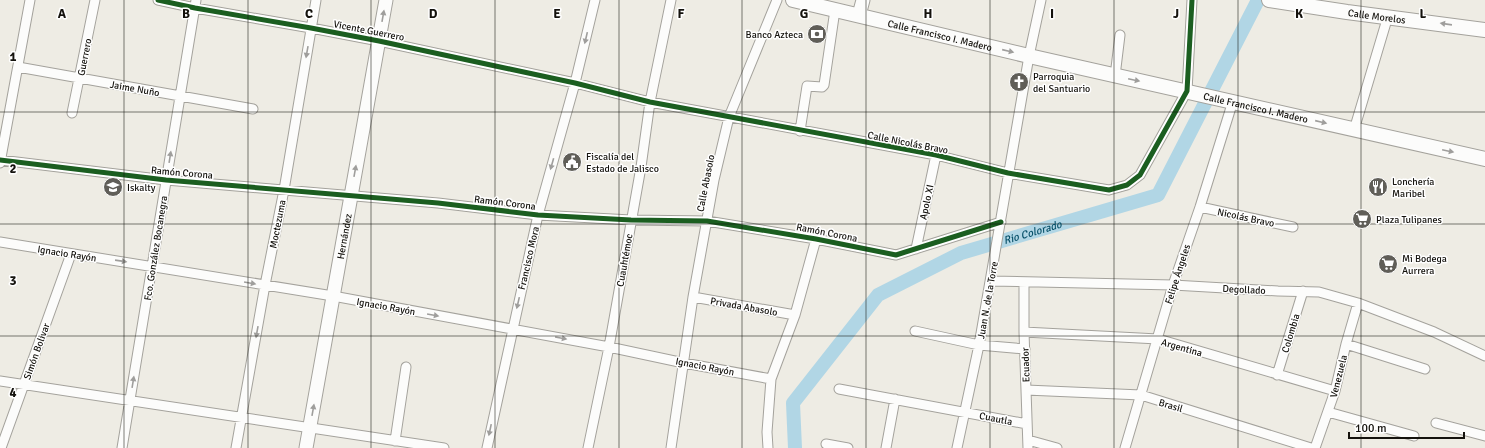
<svg xmlns="http://www.w3.org/2000/svg" width="1485" height="448" font-family="Signika,sans-serif">
<rect width="100%" height="100%" fill="#eeece4"/>
<g fill="none" stroke-linecap="round" stroke-linejoin="round">
<!-- river -->
<path stroke="#b1d6e5" stroke-width="14" id="s1" d="M795,448L793,403L878,295L961,253L1158,195L1258,0"/>
<defs>
<path id="street" d="M158,0L195,8L311,28L379,41L575,83L650,102L936,155L1008,173L1109,190L1127,185L1140,175L1187,91L1192,0
M18,67L253,109
M1115,76L1120,35
M72,113L95,0
M1354,130L1388,16
M800,131L807,86L822,87L824,85L835,10
M0,160L166,180L438,203L538,215L631,220L707,221L816,239L896,255L1001,222
M0,163L30,0
M1200,207L1293,227
M0,242L333,296L609,347L684,363L771,379
M916,249L936,155
M990,281L1173,285L1278,291L1319,292L1358,303L1434,332L1485,356
M1024,282V332L1028,448
M693,297L795,315
M915,331L979,345L1025,349
M1024,332L1158,339L1335,391
M1346,344L1425,369
M1277,375L1303,291
M0,381L444,448
M839,389L1027,424
M1026,390L1141,395L1311,448
M1328,412L1414,436
M1436,423L1485,436
M1028,440L1057,448
M395,441L406,367
M826,444L848,448
M1,448L71,254
M122,448L196,0
M236,448L265,285L284,190L316,0
M487,448L538,215L575,83L595,0
M588,448L609,347L641,167L650,102L671,0
M671,448L693,297L714,180L729,117L777,0
M768,448L767,432L771,379L795,315L816,239
M886,448L895,399
M957,448L979,345L1029,56L1041,0
M1125,448L1173,285L1200,207L1233,101
M1315,448L1335,391L1346,344L1358,303"/>
<g id="secondary">
<path d="M859,15L863,0"/>
<path id="s2" d="M306,448L386,0"/>
</g>
<g id="primary">
<path id="s3" d="M793,0L1029,56L1485,159"/>
<path id="s4" d="M1269,0L1347,12L1485,30"/>
</g>
</defs>
<!-- street casing -->
<use href="#street" stroke="#a4a29c" stroke-width="11"/>
<!-- secondary casing -->
<use href="#secondary" stroke="#a4a29c" stroke-width="15"/>
<!-- primary casing -->
<use href="#primary" stroke="#a4a29c" stroke-width="16"/>
<!-- street -->
<use href="#street" stroke="#fcfcfb" stroke-width="9"/>
<!-- secondary -->
<use href="#secondary" stroke="#fcfcfb" stroke-width="13"/>
<!-- primary -->
<use href="#primary" stroke="#fcfcfb" stroke-width="14"/>
<defs>
<path id="cycleway" d="M158,0L195,8L311,28L379,41L575,83L650,102L936,155L1008,173L1109,190L1127,185L1140,175L1187,91L1192,0
M0,160L166,180L438,203L538,215L631,220L707,221L816,239L896,255L1001,222"/>
</defs>
<!-- cycleway casing -->
<use href="#cycleway" stroke="#fff" stroke-width="8"/>
<!-- cycleway -->
<use href="#cycleway" stroke="#1b5e20" stroke-width="5"/>
</g>
<!-- one-way arrows -->
<defs><path id="oneway-solid" d="M-6-.8H1V-3.2L6.5 0L1 3.2V.8H-6Z"/></defs>
<g fill="#9f9e9c">
<use href="#oneway-solid" transform="translate(383 16) rotate(-80)"/>
<use href="#oneway-solid" transform="translate(1446 24) rotate(-172)"/>
<use href="#oneway-solid" transform="translate(586 38) rotate(103)"/>
<use href="#oneway-solid" transform="translate(1008 51) rotate(13)"/>
<use href="#oneway-solid" transform="translate(307 52) rotate(100)"/>
<use href="#oneway-solid" transform="translate(1134 80) rotate(12)"/>
<use href="#oneway-solid" transform="translate(1321 122) rotate(13)"/>
<use href="#oneway-solid" transform="translate(1448 151) rotate(12)"/>
<use href="#oneway-solid" transform="translate(170 157) rotate(-81)"/>
<use href="#oneway-solid" transform="translate(552 164) rotate(106)"/>
<use href="#oneway-solid" transform="translate(355 171) rotate(-80)"/>
<use href="#oneway-solid" transform="translate(121 261) rotate(8)"/>
<use href="#oneway-solid" transform="translate(250 283) rotate(10)"/>
<use href="#oneway-solid" transform="translate(518 303) rotate(103)"/>
<use href="#oneway-solid" transform="translate(433 315) rotate(10)"/>
<use href="#oneway-solid" transform="translate(257 332) rotate(100)"/>
<use href="#oneway-solid" transform="translate(561 338) rotate(10)"/>
<use href="#oneway-solid" transform="translate(133 382) rotate(-81)"/>
<use href="#oneway-solid" transform="translate(313 410) rotate(-80)"/>
<use href="#oneway-solid" transform="translate(490 430) rotate(102)"/>
</g>
<!-- grid -->
<path fill="none" stroke="#14120d" stroke-width="1" stroke-opacity="0.55" d="M124,0V448M248,0V448M371,0V448M495,0V448M619,0V448M742,0V448M866,0V448M990,0V448M1114,0V448M1238,0V448M1361,0V448M0,112H1485M0,224H1485M0,336H1485"/>
<!-- icons -->
<defs>
<symbol id="bank-disc" viewBox="-11 -11 22 22"><circle r="9.5" fill="#605e58" stroke="#fff"/><path d="M-6-4H6V4H-6ZM0-2.3a2.3 2.3 0 1 0 0 4.6a2.3 2.3 0 1 0 0-4.6Z" fill="#fff"/></symbol>
<symbol id="church-disc" viewBox="-11 -11 22 22"><circle r="9.5" fill="#605e58" stroke="#fff"/><path d="M-1.2-6h2.4v3.5h3.3v2.4h-3.3V6h-2.4V-.1h-3.3v-2.4h3.3Z" fill="#fff"/></symbol>
<symbol id="civic-disc" viewBox="-11 -11 22 22"><circle r="9.5" fill="#605e58" stroke="#fff"/><path d="M-.6-6.5H3V-4.5H.6V-3L4-1V1h2V6H-6V1h2V-1L-.6-3ZM-1.2 2.5V6h2.4V2.5Z" fill="#fff"/></symbol>
<symbol id="school-disc" viewBox="-11 -11 22 22"><circle r="9.5" fill="#605e58" stroke="#fff"/><path d="M0-5L7-2L0 1L-7-2ZM-4 1L0 2.5L4 1V4Q0 6-4 4Z" fill="#fff"/></symbol>
<symbol id="restaurant-disc" viewBox="-11 -11 22 22"><circle r="9.5" fill="#605e58" stroke="#fff"/><path d="M-5-6h1v4h1v-4h1v4h1v-4h1v5L-1.5 .5V6h-2V.5L-5-1ZM5-6V6H3V1.5H1.5Q1.5-4 5-6Z" fill="#fff"/></symbol>
<symbol id="supermarket-disc" viewBox="-11 -11 22 22"><circle r="9.5" fill="#605e58" stroke="#fff"/><path d="M-6-5.5h2.5l.6 2H6L4.5 2H-2.5L-4.4-4H-6ZM-1.5 3.2a1.3 1.3 0 1 0 .1 0ZM3 3.2a1.3 1.3 0 1 0 .1 0Z" fill="#fff"/></symbol>
</defs>
<g fill-rule="evenodd">
<use href="#bank-disc" x="806" y="23" width="22" height="22"/>
<use href="#church-disc" x="1008" y="71" width="22" height="22"/>
<use href="#civic-disc" x="561" y="151" width="22" height="22"/>
<use href="#school-disc" x="102" y="176" width="22" height="22"/>
<use href="#restaurant-disc" x="1367" y="176" width="22" height="22"/>
<use href="#supermarket-disc" x="1351" y="208" width="22" height="22"/>
<use href="#supermarket-disc" x="1377" y="253" width="22" height="22"/>
</g>
<g text-anchor="middle" stroke-width="3" stroke-linejoin="round" paint-order="stroke">
<!-- street labels -->
<g font-size="10" fill="#14120d" stroke="#fff">
<text dy="4" stroke="none"><textPath href="#s4" startOffset="109">Calle Morelos</textPath></text>
<text transform="translate(369 30) rotate(11)" y="4">Vicente Guerrero</text>
<text dy="4" stroke="none"><textPath href="#s3" startOffset="151">Calle Francisco I. Madero</textPath></text>
<text transform="translate(84 57) rotate(-79)" y="4">Guerrero</text>
<text transform="translate(135 88) rotate(10)" y="4">Jaime Nuño</text>
<text dy="4" stroke="none"><textPath href="#s3" startOffset="475">Calle Francisco I. Madero</textPath></text>
<text transform="translate(908 142) rotate(11)" y="4">Calle Nicolás Bravo</text>
<text transform="translate(182 172) rotate(5)" y="4">Ramón Corona</text>
<text transform="translate(705 183) rotate(-79)" y="4">Calle Abasolo</text>
<text transform="translate(505 202) rotate(7)" y="4">Ramón Corona</text>
<text transform="translate(926 202) rotate(-78)" y="4">Apolo XI</text>
<text transform="translate(1246 217) rotate(12)" y="4">Nicolás Bravo</text>
<text transform="translate(277 224) rotate(-79)" y="4">Moctezuma</text>
<text transform="translate(827 232) rotate(11)" y="4">Ramón Corona</text>
<text dy="4" stroke="none"><textPath href="#s2" startOffset="215">Hernández</textPath></text>
<text transform="translate(155 248) rotate(-81)" y="4">Fco. González Bocanegra</text>
<text transform="translate(67 253) rotate(9)" y="4">Ignacio Rayón</text>
<text transform="translate(528 258) rotate(-77)" y="4">Francisco Mora</text>
<text transform="translate(624 260) rotate(-80)" y="4">Cuauhtémoc</text>
<text transform="translate(1177 274) rotate(-72)" y="4">Felipe Ángeles</text>
<text transform="translate(1244 289) rotate(3)" y="4">Degollado</text>
<text transform="translate(987 300) rotate(-80)" y="4">Juan N. de la Torre</text>
<text transform="translate(386 306) rotate(10)" y="4">Ignacio Rayón</text>
<text transform="translate(744 306) rotate(10)" y="4">Privada Abasolo</text>
<text transform="translate(1290 333) rotate(-73)" y="4">Colombia</text>
<text transform="translate(1182 347) rotate(16)" y="4">Argentina</text>
<text transform="translate(36 351) rotate(-70)" y="4">Simón Bolivar</text>
<text transform="translate(1025 365) rotate(-92)" y="4">Ecuador</text>
<text transform="translate(705 366) rotate(11)" y="4">Ignacio Rayón</text>
<text transform="translate(1338 376) rotate(-76)" y="4">Venezuela</text>
<text transform="translate(1171 405) rotate(17)" y="4">Brasil</text>
<text transform="translate(996 418) rotate(11)" y="4">Cuautla</text>
</g>
<!-- poi labels -->
<g font-size="10" fill="#14120d" stroke="#fff" text-anchor="start">
<text x="803" y="38" text-anchor="end">Banco Azteca</text>
<text x="1033" y="80">Parroquia<tspan x="1033" dy="12">del Santuario</tspan></text>
<text x="586" y="160">Fiscalía del<tspan x="586" dy="12">Estado de Jalisco</tspan></text>
<text x="1392" y="185">Lonchería<tspan x="1392" dy="12">Maribel</tspan></text>
<text x="127" y="191">Iskalty</text>
<text x="1376" y="223">Plaza Tulipanes</text>
<text x="1402" y="262">Mi Bodega<tspan x="1402" dy="12">Aurrera</tspan></text>
</g>
<!-- water labels -->
<g font-size="11" font-style="italic" fill="#075069" stroke="#fff">
<text dy="4" stroke="none"><textPath href="#s1" startOffset="350">Rio Colorado</textPath></text>
</g>
</g>
<g font-size="13" text-anchor="middle" font-weight="bold" fill="#14120d" stroke="#fff" stroke-width="3" stroke-linejoin="round" paint-order="stroke">
<text x="62" y="18">A</text>
<text x="186" y="18">B</text>
<text x="309" y="18">C</text>
<text x="433" y="18">D</text>
<text x="557" y="18">E</text>
<text x="681" y="18">F</text>
<text x="804" y="18">G</text>
<text x="928" y="18">H</text>
<text x="1052" y="18">I</text>
<text x="1176" y="18">J</text>
<text x="1299" y="18">K</text>
<text x="1423" y="18">L</text>
<text x="13" y="61">1</text>
<text x="13" y="173">2</text>
<text x="13" y="285">3</text>
<text x="13" y="397">4</text>
</g>
<!-- scale -->
<path d="M1349 432v6h115v-6" fill="none" stroke="#14120d" stroke-width="2"/>
<text x="1355" y="432" font-size="12" fill="#14120d" stroke="#ffffff" stroke-width="3" paint-order="stroke">100 m</text>
</svg>
